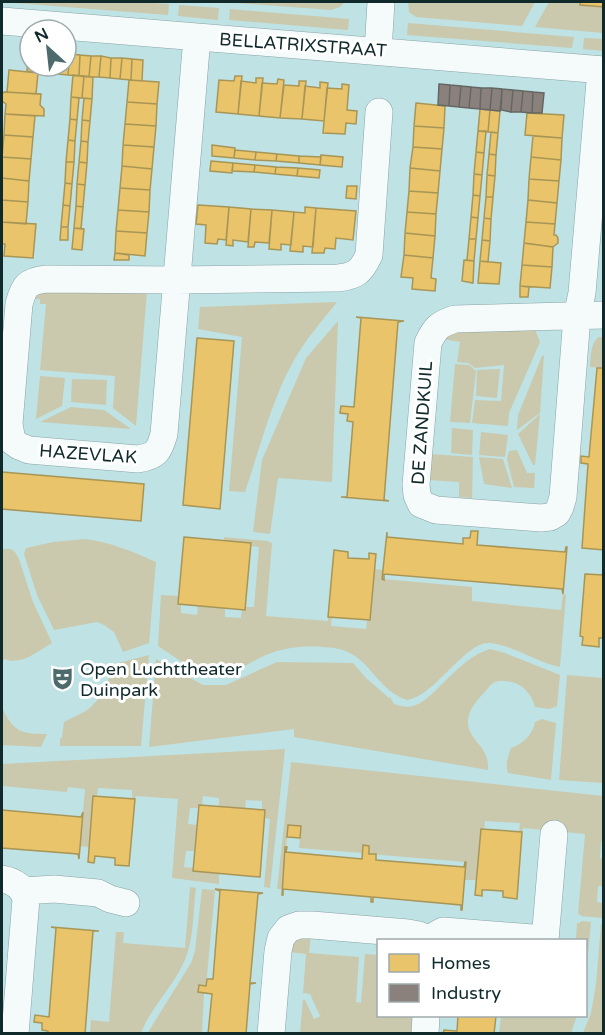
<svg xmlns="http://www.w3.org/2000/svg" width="605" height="1035" font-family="'Varela Round',sans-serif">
<rect width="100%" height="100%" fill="#bfe2e4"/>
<!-- green -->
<path fill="#cac9ad" d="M2,2H136L169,4L168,15Z
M223,2H345L340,7L331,10Z
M408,2H535L522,26L416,17L409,12Z
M549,2H580V5L603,7V33L535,27Z
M179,5L219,8L218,20L178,16Z
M230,9L349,19L348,30L229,20Z
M408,23L574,37L572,48L407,35Z
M584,38L603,39V51L583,49Z
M45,290L147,291L136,426L113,408L115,376L40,370L46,304H40V299H31Z
M337,302C322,321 305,340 293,362C272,399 259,451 245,492L229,491L242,337L198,329L200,307Z
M338,321L332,482L278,478L270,534L253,532L262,460L306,358Z
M534,327L540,342L509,413L508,426L472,423L475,400L501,401L504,365L475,368L468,363L457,362L460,342L443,339L452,330Z
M599,337H603V368L590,367C591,357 590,343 599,337Z
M544,355L540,413L517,430L518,415L542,356Z
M455,364L469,365L476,371L470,423L450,422Z
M500,369L497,398L476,396L477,370Z
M40,376L65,378L62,406L36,419Z
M72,379L107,380L106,405L71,402Z
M71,407L104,410L131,429L40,422Z
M540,414L535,465H533L518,434Z
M452,428L473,430L472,455L451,453Z
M481,432L508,435L505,457L479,455Z
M517,450L527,473H535L534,488L514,487L507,459L509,451Z
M431,454L473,457L472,498L459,497V482L429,480Z
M479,457L503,459L512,488L484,484Z
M224,537L268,541L269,542L272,543L266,616L328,621V617H332L331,626L366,629L367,620H370L375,569L383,570V579L472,587V601L561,610L563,594L566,595L560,667C536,662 515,646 490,643C466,640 435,696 407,700C375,690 370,653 334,648C312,645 286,646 266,655C249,662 234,676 215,674C194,672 175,657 158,646L161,595L179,596L178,604L181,605V613L197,615L198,606L225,608V617L241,618L242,609L245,610L246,607H254L259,547L251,546L250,543L224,541Z
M85,539C111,542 133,552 156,562L149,643L123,652L114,632L104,625L97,622L54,630L37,595L24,554L26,548L53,542Z
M2,549H11L15,552L19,559L33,602L52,643C38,651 21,666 5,659L2,662Z
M490,649L505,653L560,675L557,706L550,709L535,707C531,691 519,680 502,681C499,681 496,681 493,683C489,686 485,692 481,696C475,703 469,710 468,720C467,742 490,744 488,770L294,737V729L149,747L156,659L203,685H226L277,662L353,663L366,678L389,698L390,697L394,704C400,706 406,708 413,706C421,704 427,698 433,693C450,677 467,656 490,649Z
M149,655L141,746H60V739L62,737L64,722C71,718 79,715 86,711C101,700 110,683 111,665Z
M567,675L603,678V783L559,780Z
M2,707C13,732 21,734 47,734L41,747L2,745Z
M542,719L556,723L551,780L508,773C505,764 508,757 511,748C522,745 533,734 535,722Z
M285,749L270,888L264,887L270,819L265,818V811L262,810V801L246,800L245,809L219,807V798L203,796L202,805H199L198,808H190L188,824L197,825L194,851H186L184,867L193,868V871L219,874V884L172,878L178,799L136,796L135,799H132V790L98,788L97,796H93L89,847L80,846L85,789L68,787L67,792L2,786V764Z
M291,762L603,796V842H601L600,858L603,859V886H598L597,902L603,903V918L581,916V915L578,914L585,834L523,828L522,832H519L520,823L485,821L484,829H481L476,880H464L466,862L369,854V845H363L362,853L299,848L301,827L288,825L283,889H277Z
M190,887L196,888C193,911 194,941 184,962C173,987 151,1007 141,1033H90L91,1020L109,1022L116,932H124L123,943L185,948Z
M202,889L215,890L206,986H199L198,992L204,993L202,1033L147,1034L191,963L195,951Z
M581,921L591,922L586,977V940H576L577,923H580Z
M601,924H604L603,1033H583L591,1013L596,984Z
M311,934L309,953L359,957L356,1002L361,1003L365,954L378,955V1016H417L415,1033H300L303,1000H305L314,1019L321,1016L319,1014L310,994L303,993L306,954L288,952L294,940Z
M501,1016H577L571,1033H499Z"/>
<!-- homes -->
<path fill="#e9c46a" stroke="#a89657" stroke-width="1.5" d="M580,2H604V7L580,5Z
M28,51H30V66H38L37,73L27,71Z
M66,54H70L68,75L58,74L59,66H66Z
M70,54L80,55L79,76L68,75Z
M80,55L91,56L89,77L79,76Z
M91,56H101L99,77H89Z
M101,56L111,58L110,78L99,77Z
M111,58H122L120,79L110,78Z
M122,58L132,59L131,80L120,79Z
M132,59L143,60L142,81L131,80Z
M38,66H48V73H37Z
M48,66H59L58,74L48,73Z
M9,70L38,73L36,94L7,92Z
M73,75L84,76L82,98L71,97Z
M84,76L93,77L92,99L82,98Z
M235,76H242L238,114L216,112L219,80L234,81Z
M256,78H263L259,116L238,114L241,81L256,83Z
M278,79L284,80L280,118L259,116L262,83L277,84Z
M129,80L159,82L157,104L127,102Z
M299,81H306L302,119L280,118L284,85L299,86Z
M320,82L328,83L324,121L302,119L305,86L320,88Z
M342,84L349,85L347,110L357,111L356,124L346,123L345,134L323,133L327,88L342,89Z
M4,92L41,94L40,105L44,109V116L5,114L6,104L2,101V94Z
M71,97L79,98L77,120L70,119Z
M84,98L92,99L90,121L82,120Z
M127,102L157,104L156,126L125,124Z
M416,103L445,106L444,128L414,126Z
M480,109L490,110L488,132L478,131Z
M490,110L500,111L498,133L488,132Z
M527,113L564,115L562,138L525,135Z
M5,114L35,116L33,137L4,135Z
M70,119L77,120L75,141L68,140Z
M82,120L90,121L88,142L81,141Z
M125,124L156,126L154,147L123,145Z
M414,126L444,128L442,149L413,147Z
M478,131H486L484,153L476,152Z
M491,132L498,133L496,155L489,154Z
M4,135L33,137L31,159L2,157Z
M533,136L562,138L561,160L531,157Z
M68,140L75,141L74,162H66Z
M81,141L88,142L87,163L79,162Z
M123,145L154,147L152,169L122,166Z
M212,145L235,148L234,158L212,156Z
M413,147L442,149L440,171L410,168Z
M235,150L256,152L255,160L234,158Z
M256,152L277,154L276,161L255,160Z
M476,152L484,153L482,175L474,174Z
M277,154L299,156V163L276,161Z
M489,154L496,155L495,176L487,175Z
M321,155L343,157L342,167L320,165Z
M299,156L321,157L320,165L299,163Z
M2,157L31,159L29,181L2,178Z
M531,157L561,160L559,181L529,179Z
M211,161L233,163L232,173L210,171Z
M66,162H74L72,184L65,183Z
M79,162L87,163L85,185L77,184Z
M233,163L255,165L254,172L232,171Z
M255,165L276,167L275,174L254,172Z
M122,166L152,169L150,190L120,188Z
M276,167L298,168L297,176L275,174Z
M298,168L320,170L319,178L297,176Z
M410,168L440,171L438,193L409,191Z
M474,174L482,175L480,196L473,195Z
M487,175L495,176L493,197H486Z
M2,178L29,181L28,202L2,200Z
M529,179L559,181L557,203L528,200Z
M65,183L72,184L70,206L63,205Z
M77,184L85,185L83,207L76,206Z
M347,186H357L356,199L346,198Z
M120,188L150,190L149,212L118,210Z
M409,191L438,193L436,214L407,212Z
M473,195L480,196L478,218L471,217Z
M486,197H493L491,219L484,218Z
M2,200L28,202L26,224L2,222Z
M528,200L557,203L555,224L526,222Z
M63,205L70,206L68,227H61Z
M198,205L229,207L226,240L218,239L217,244L205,243L206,225L196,224Z
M76,206L83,207L81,229L74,228Z
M229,207L251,209L248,242L233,240V246L226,245Z
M305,207L316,208L313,247L303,246V252L290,251L294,212L305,213Z
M316,208L356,211L353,240L336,238L335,249L325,248L324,253H312Z
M251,209L272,210L269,243L255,242L254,247H248Z
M118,210L149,212L147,233L116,231Z
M272,210L294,212L291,245L281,244V250L269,249Z
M407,212L436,214L435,236L405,233Z
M471,217L478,218L476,239H469Z
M484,218L491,219L490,241L482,240Z
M2,222L36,224L33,258L4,256L5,244H2Z
M526,222L555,224L554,235H556L558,238V243L553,247L524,243Z
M61,227H68V240H60Z
M74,228L84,229L82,250L72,249Z
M116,231L147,233L145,256L115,253Z
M405,233L435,236L433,258L404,255Z
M469,239H476L474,261L467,260Z
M482,240L490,241L488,262L480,261Z
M524,243L553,247L552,267L522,265Z
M115,253L129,255V260H114Z
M404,255L433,258L431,278L436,279L435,291L412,289L413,278L401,277Z
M464,260L474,261L473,283L462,281Z
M480,261L501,263L499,284L478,283Z
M522,265L552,267L550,288L520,286Z
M520,286L529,287L528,297H520Z
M356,317L404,321L398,322L384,500L389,501L341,497H347L353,422L347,421L348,414L340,413L341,406L354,407L361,318Z
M197,338L234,341L220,509L183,505Z
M597,368H604V550L582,548L588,464L581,463V456L589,457Z
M2,472L144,484L141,521L2,509Z
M471,531H478L477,545L565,552L566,547H567L563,594L562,589L384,574V580L382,579L387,532V537L463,544V538H470Z
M184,537L251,543L245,610L178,604Z
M334,550L348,552V558L369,559V553L376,554L370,620L328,617Z
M585,574L604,575V638H599V647L582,645L583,637L580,636Z
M93,796L135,799L129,866L115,865V858L95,856L94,863L88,862Z
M199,805L265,810L260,877L193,871Z
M2,810L81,817L83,812L79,859L78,854L2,848Z
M288,825L301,826L300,838L287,837Z
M481,829L522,832L517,899L503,897V891L487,890H482V896L475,895Z
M363,845L369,846V854H376V860L464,867L465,862H466L462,910H461V905L373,897V902H371V897L283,889V895H282L285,847H287L286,852L362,859Z
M215,889L263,893L258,894L250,983H256L250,984L246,1034H208L212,994L198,992L199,985L206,986L207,979H213L220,891Z
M51,927L99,931H93L85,1034H47L48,1031L42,1030V1023L34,1022L35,1015L49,1017L56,928Z
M458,1016H496L494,1034H443L444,1030L457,1031Z"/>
<!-- industry -->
<path fill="#8a817c" stroke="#656764" stroke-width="1.5" d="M439,84L450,85L449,106L438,105Z
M450,85L461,86L459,107L449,106Z
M461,86L471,87L469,108L459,107Z
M471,87L481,88L480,109L469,108Z
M481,88H492L490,110L480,109Z
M492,88L502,89L500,111L490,110Z
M502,89L513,90L511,112L501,110Z
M513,90L523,91L521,112H511Z
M523,91L533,92L532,113L521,112Z
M533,92L544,93L542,113H532Z"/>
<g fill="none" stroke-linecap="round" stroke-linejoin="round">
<defs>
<path id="minor" d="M2,21L604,70
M197,37L164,434C159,452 156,456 138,459L29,450L19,446L12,441L9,424L19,304C24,285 28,281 47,279L176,280L338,278C356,276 361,272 369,255L379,112
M378,51L381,2
M601,70L582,293L577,316L563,497L560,507L557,513L550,517L541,518L436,510L421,504L417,495L416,485L428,343C435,328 439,324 455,319L604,315
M2,879C14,881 23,887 26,899L15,1034
M24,891L54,889L98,893L110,899L126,903
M427,940L443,931L545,939
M545,940L554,834
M271,1034L278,951L281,938L288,929L299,925H312L408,933L419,935L427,940
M425,1034L426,1016"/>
</defs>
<!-- minor casing -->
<use href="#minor" stroke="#88a3a5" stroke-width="28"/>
<!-- minor -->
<use href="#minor" stroke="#f5fbfb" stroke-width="27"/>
</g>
<!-- icons -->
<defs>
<symbol id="theatre-bare" viewBox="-9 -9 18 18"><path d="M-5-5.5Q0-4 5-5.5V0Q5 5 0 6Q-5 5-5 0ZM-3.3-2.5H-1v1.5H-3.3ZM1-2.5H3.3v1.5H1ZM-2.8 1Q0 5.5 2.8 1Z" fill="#4d6a6c" stroke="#fff" stroke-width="2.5" paint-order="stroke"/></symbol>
</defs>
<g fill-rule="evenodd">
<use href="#theatre-bare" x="46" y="662" width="33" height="33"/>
</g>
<g text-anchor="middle" stroke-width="6" stroke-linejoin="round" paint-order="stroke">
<!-- street labels -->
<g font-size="18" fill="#102a2c" stroke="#fff">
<text transform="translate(303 45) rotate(4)" y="6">BELLATRIXSTRAAT</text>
<text transform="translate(422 423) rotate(-86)" y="6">DE ZANDKUIL</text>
<text transform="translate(88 454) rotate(4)" y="6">HAZEVLAK</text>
</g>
<!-- poi labels -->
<g font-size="18" fill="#102a2c" stroke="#fff" text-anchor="start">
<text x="80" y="675">Open Luchttheater<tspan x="80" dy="21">Duinpark</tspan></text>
</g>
</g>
<!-- border -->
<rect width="605" height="1035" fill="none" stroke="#102a2c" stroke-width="6"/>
<!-- legend -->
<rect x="377" y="939" width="210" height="78" fill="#ffffff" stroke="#9faaab" stroke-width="1.5"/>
<rect x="389" y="954" width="30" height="18" fill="#e9c46a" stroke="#9faaab" stroke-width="1.5"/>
<text x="431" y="969" font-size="18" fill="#102a2c">Homes</text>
<rect x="389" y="984" width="30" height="18" fill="#8a817c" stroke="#9faaab" stroke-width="1.5"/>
<text x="431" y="999" font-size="18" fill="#102a2c">Industry</text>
<!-- north arrow -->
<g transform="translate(48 48) rotate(333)"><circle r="28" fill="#ffffff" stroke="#9faaab" stroke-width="1.5"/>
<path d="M0-4.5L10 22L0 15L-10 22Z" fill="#4d6a6c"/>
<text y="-9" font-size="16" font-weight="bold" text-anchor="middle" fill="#102a2c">N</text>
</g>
</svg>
